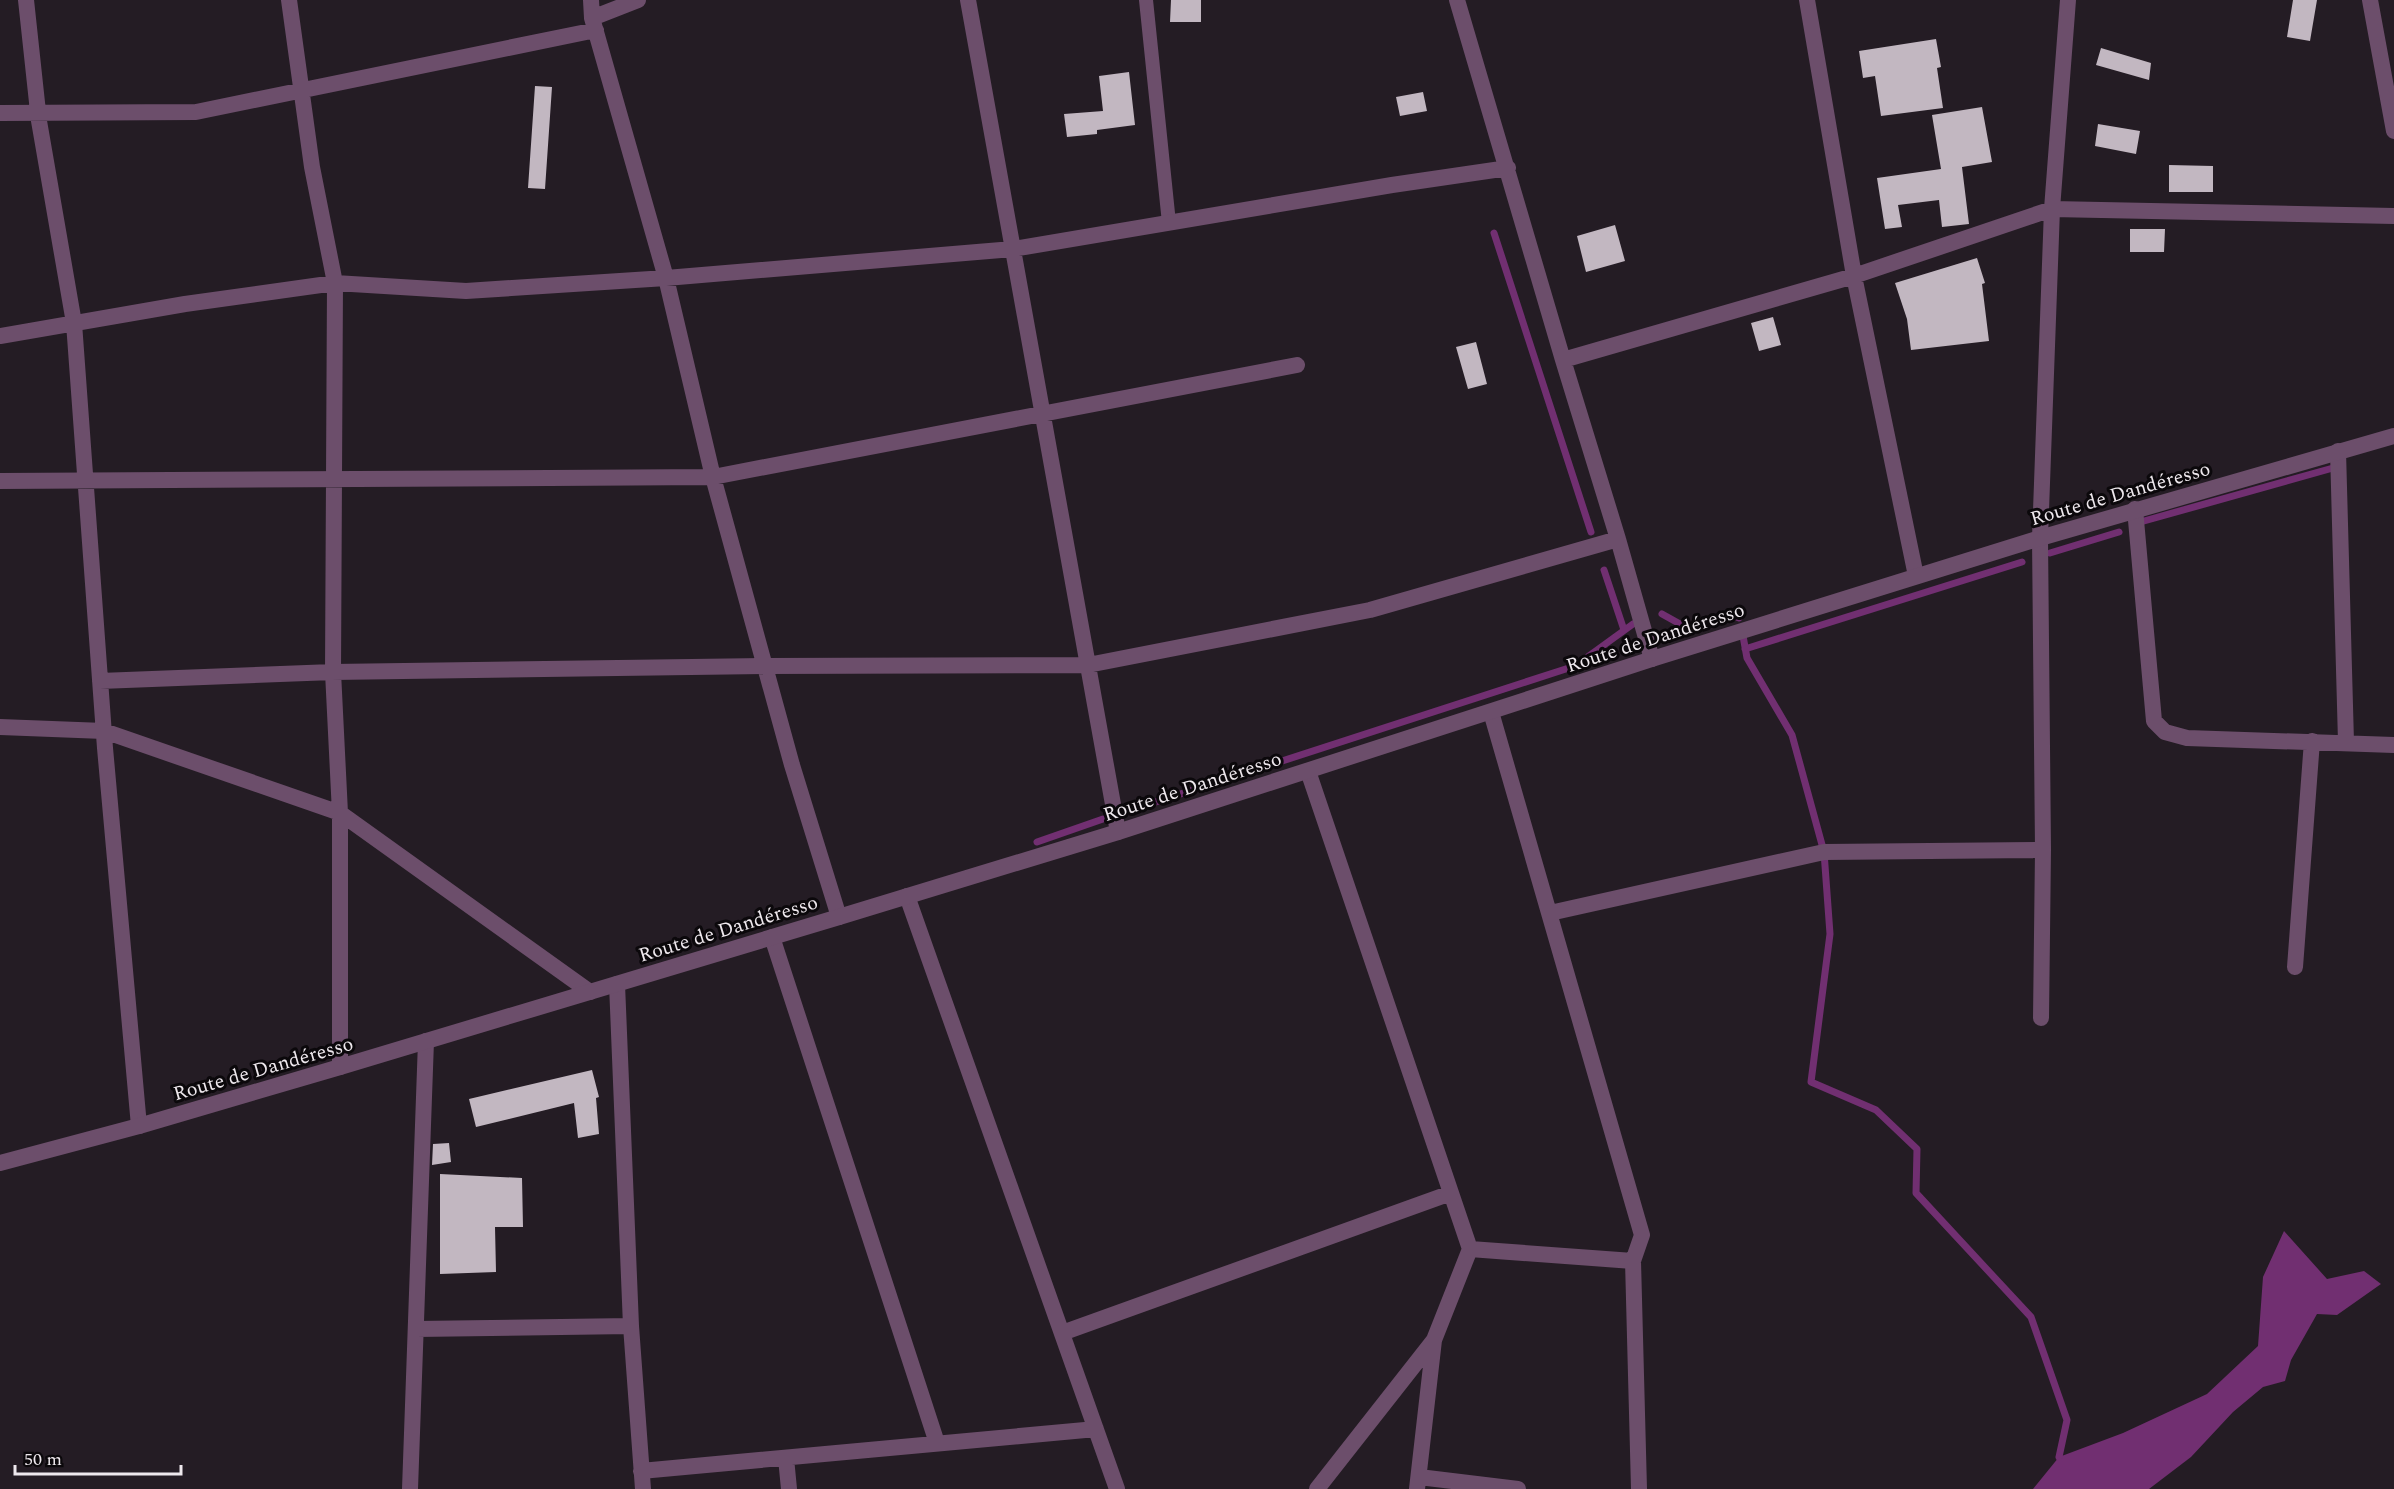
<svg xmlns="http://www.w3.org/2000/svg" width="2394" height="1489" font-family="Spectral,serif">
<rect width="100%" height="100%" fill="#241c24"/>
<!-- water -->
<path fill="#712f71" d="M2284,1231L2327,1279L2364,1271L2381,1284L2337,1315L2317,1314L2291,1360L2285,1381L2263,1387L2233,1412L2191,1457L2149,1489H2033L2059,1457L2123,1433L2207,1394L2258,1346L2263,1277Z"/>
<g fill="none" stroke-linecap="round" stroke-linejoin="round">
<!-- stream -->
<path stroke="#712f71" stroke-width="7" d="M1494,233L1591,532
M2144,521L2333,468
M2050,553L2119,532
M1604,570L1624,630
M1662,614L1689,629L1731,615L1739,618
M1743,636L1747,658L1792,735L1824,852L1830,934L1811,1082L1876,1110L1917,1149L1916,1193L2031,1317L2067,1420L2059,1457
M1745,649L2022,562
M1128,811L1575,666L1633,624
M1037,842L1103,819"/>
</g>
<!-- building -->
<path fill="#c2b7c1" d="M1171,0H1201V22H1170Z
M2293,0H2317L2310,41L2287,37Z
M1936,39L1941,67L1937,68L1943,108L1881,116L1875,76L1863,78L1859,51Z
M2101,48L2151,63L2149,80L2096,65Z
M1129,72L1135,125L1097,130V134L1067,137L1064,114L1103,111L1099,76Z
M535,86L552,87L545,189L528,188Z
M1423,92L1427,111L1400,116L1396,97Z
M1982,107L1992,162L1962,167L1969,224L1942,227L1939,200L1898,205L1902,227L1885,229L1877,178L1941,169L1932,115Z
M2098,124L2140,131L2136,154L2095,146Z
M2169,165L2213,166V192H2169Z
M1615,225L1625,261L1586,272L1577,236Z
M2130,229H2165L2164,252H2130Z
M1977,258L1985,283L1982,284L1989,341L1911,350L1907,319L1895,283Z
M1773,317L1781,345L1759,351L1751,323Z
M1476,342L1487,384L1468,389L1456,347Z
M592,1070L599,1097L596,1098L599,1134L578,1138L574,1103L476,1127L469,1099Z
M449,1143L451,1162L432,1165L433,1144Z
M440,1174L522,1178L523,1227H495L496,1272L440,1274Z"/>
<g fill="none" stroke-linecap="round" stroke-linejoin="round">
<!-- service -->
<path stroke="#6c4e6b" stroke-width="14" d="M1146,0L1169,223"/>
<!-- minor -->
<path stroke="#6c4e6b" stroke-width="16" d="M26,0L39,121L74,323L105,748L139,1126
M289,0L312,167L335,283L333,672L340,813L590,992
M591,0L592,18L666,278L713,477L792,765L839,917
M968,0L1118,832
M1457,0L1563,360L1618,539L1652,659
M1807,0L1854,276L1916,576
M2370,0L2394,131
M592,18L638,0
M0,113L196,112L596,30
M0,336L185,304L335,283L466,291L666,278L1013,249L1392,185L1508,168
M1563,360L1854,276L2052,209L2394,216
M2338,451L2346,742
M0,481L713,477L1297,365
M2135,509L2154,721L2165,732L2187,738L2394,745
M100,681L333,672L765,666L1088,665L1370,610L1618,539
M0,727L104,731L340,813V1067
M1308,771L1470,1249L1434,1340
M907,896L1117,1489
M1550,913L1824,852L2043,850
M772,937L937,1443
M2295,967L2312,741
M617,984L631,1326L643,1489
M2041,1018L2043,850L2040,538L2052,209L2068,0
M1470,1249L1633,1261L1642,1235L1491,712
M1633,1261L1639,1489
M416,1329L631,1326
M1062,1333L1451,1193
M786,1458L789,1489
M641,1471L1096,1429
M1419,1477L1518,1489
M410,1489L426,1041
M1317,1489L1434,1340L1417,1489"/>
<!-- tertiary -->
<path stroke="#6c4e6b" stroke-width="16" d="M0,1163L139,1126L340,1067L839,917L1118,832L1652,659L2040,538L2394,436"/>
</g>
<g text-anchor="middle" stroke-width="6" stroke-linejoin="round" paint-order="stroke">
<!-- street labels -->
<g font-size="20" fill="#eee8ed" stroke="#0b080b">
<text transform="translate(2120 493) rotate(-16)" y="7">Route de Dandéresso</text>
<text transform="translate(1655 637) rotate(-18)" y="7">Route de Dandéresso</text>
<text transform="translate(1192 786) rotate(-18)" y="7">Route de Dandéresso</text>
<text transform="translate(728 928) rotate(-17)" y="7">Route de Dandéresso</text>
<text transform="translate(263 1068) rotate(-16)" y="7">Route de Dandéresso</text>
</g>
</g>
<!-- scale -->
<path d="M15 1465v9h166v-9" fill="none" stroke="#eee8ed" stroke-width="3"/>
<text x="24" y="1465" font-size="18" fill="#eee8ed" stroke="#0b080b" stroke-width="4.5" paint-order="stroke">50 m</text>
</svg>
